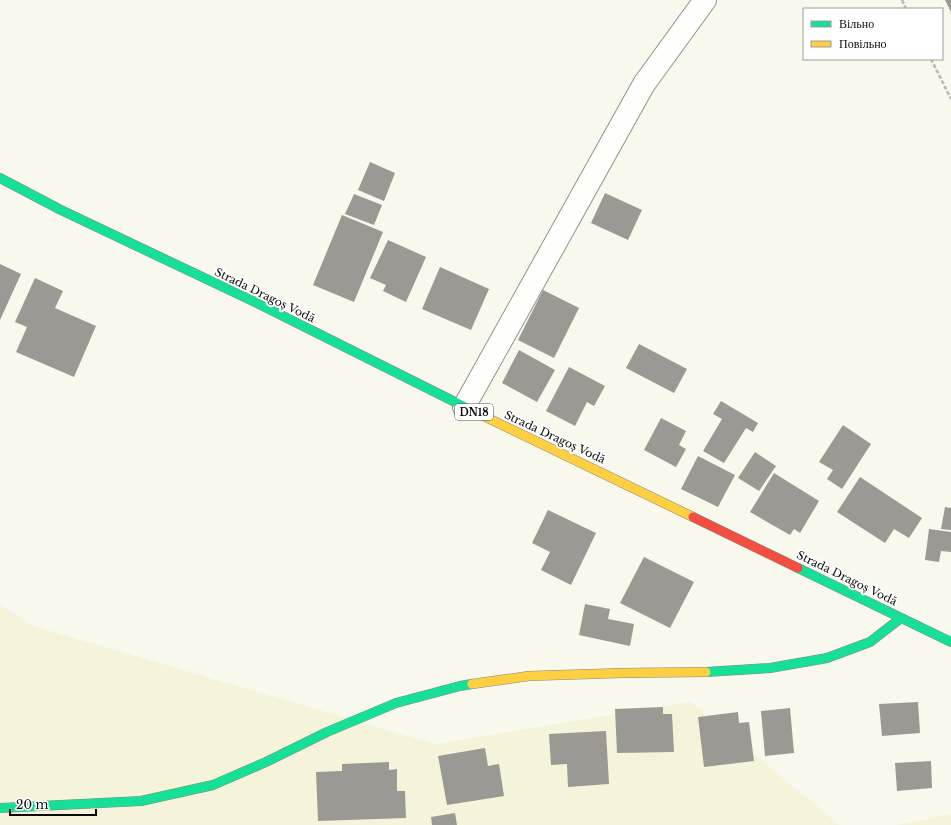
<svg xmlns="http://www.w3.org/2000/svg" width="951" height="825" font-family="'Libre Baskerville',serif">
<rect width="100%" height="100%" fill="#f9f8ed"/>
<!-- farmland -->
<path fill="#f5f4da" d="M0,604L30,625L435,744L691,702L840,825H0Z
M951,814V825H898Z"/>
<!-- building -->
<path fill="#9b9994" d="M945,0H951V12Z
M370,162L395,173L384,201L358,190Z
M605,193L642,210L628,240L591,223Z
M354,194L382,205L374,225L345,214Z
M342,215L383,232L354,302L313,285Z
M388,240L426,257L406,302L383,291L386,285L370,278Z
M0,264L21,274L0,320Z
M440,267L489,289L471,330L422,309Z
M35,278L63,291L55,308L96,326L74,377L16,352L27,327L15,322Z
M543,290L579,308L554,358L518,340Z
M639,344L687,369L674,393L626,368Z
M519,350L555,370L537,402L502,383Z
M569,367L605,386L594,406L587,402L575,426L546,411Z
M721,401L758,423L753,432L746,428L724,463L703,451L722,419L713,414Z
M661,418L686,431L679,445L686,449L676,467L644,450Z
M843,425L871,444L842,489L827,479L833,470L819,462Z
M755,452L776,466L759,491L738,478Z
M698,456L735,475L718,507L681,489Z
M774,473L819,501L800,533L794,529L790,535L750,512Z
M860,477L922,518L909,538L894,529L885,543L837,512Z
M945,507L951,508V530L941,529Z
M548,510L596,533L571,585L541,570L550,552L532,543Z
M929,529L951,532V552L941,551L939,562L925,560Z
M644,557L694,582L670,628L620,603Z
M585,604L610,609L608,619L634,624L630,646L579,635Z
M918,702L920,733L882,736L879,704Z
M663,707V714H672L674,752L617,753L615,709Z
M790,708L794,753L765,756L761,711Z
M738,712L739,723L749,722L754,761L704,767L698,717Z
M606,731L609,784L568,787L567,764L551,765L549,734Z
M485,748L488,766L499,764L504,796L447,805L438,756Z
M931,761L932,788L897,791L895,763Z
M389,762V770L397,769V791H405L406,818L318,821L316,772L342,771V764Z
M455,813L457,825H432L431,817Z"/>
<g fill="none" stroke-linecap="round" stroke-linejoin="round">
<defs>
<path id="street" d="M464,407L644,84L705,0"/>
<path id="fast" d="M0,178L61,210L259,304L467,408
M798,568L951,642
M706,672L770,668L827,658L870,642L901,618
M0,808L141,801L213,785L266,762L327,732L396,703L460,686L472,684"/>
<path id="slow" d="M467,408L693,517
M472,684L529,676L622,673L706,672"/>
<path id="jam" d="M693,517L798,568"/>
</defs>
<!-- street casing -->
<use href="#street" stroke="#92918c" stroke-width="24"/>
<!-- fast casing -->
<use href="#fast" stroke="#888883" stroke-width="10"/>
<!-- slow casing -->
<use href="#slow" stroke="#888883" stroke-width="10"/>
<!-- jam casing -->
<use href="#jam" stroke="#888883" stroke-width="10"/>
<!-- path -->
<path stroke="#b7b7b5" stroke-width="2.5" stroke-dasharray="4 2" stroke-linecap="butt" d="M902,0L906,9
M931,59L951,99"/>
<!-- street -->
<use href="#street" stroke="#fefefc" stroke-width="22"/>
<!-- fast -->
<use href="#fast" stroke="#16e098" stroke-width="9"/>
<!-- slow -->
<use href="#slow" stroke="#ffcf43" stroke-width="9"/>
<!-- jam -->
<use href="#jam" stroke="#f24e42" stroke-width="9"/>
</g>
<g text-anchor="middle" stroke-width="4" stroke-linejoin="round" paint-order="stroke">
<!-- shield labels -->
<rect fill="#fff" stroke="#545454" stroke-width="1" x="455" y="404" width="38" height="16" rx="3"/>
<g font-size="10" font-weight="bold" fill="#0a0a0a">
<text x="474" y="416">DN18</text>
</g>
<!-- street labels -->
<g font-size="11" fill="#0a0a0a" stroke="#fff">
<text transform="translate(265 295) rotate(26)" y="4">Strada Dragoș Vodă</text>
<text transform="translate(555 437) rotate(25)" y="4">Strada Dragoș Vodă</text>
<text transform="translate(847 578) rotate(26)" y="4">Strada Dragoș Vodă</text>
</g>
</g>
<!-- legend -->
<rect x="803" y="8" width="140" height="52" fill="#ffffff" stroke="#9d9d9d"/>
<rect x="811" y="21" width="20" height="6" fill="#16e098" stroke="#9d9d9d"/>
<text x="839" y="28" font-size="12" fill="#0a0a0a">Вільно</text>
<rect x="811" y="41" width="20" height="6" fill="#ffcf43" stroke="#9d9d9d"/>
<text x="839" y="48" font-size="12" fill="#0a0a0a">Повільно</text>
<!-- scale -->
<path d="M10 809v6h86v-6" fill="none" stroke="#0a0a0a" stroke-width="2"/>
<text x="16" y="809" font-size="12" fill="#0a0a0a" stroke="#ffffff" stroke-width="3" paint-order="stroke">20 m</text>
</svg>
